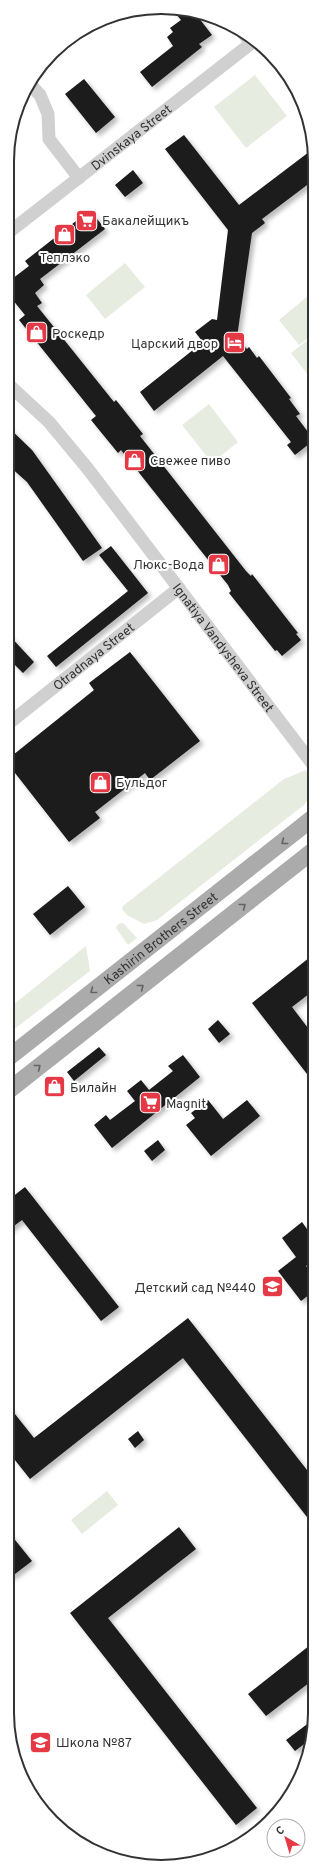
<svg xmlns="http://www.w3.org/2000/svg" width="322" height="1874" font-family="Overpass,sans-serif">
<defs>
<filter id="shadow"><feDropShadow dx="3.5" dy="3.5" stdDeviation="2" flood-color="#0004"/></filter>
</defs>
<rect width="100%" height="100%" fill="#fff"/>
<!-- green -->
<path fill="#e6ecdf" d="M255,75L287,116L246,148L214,107Z
M125,263L145,287L105,319L86,295Z
M315,290V333L299,345L279,320Z
M315,334V378L312,380L291,353Z
M209,404L238,442L212,463L182,425Z
M306,770C313,782 314,794 304,805L157,920L144,924L127,915L122,909L123,906L284,779Z
M123,923L137,938L128,945L116,928L118,924Z
M86,946L90,971L8,1034V1009Z
M107,1491L118,1505L82,1534L71,1520Z"/>
<!-- building -->
<path fill="#1a1a1a" filter="url(#shadow)" d="M181,8L195,13L212,35L199,44L202,47L152,87L140,72L173,46L167,37L173,32L170,28L181,20L172,9Z
M84,79L115,117L96,133L65,94Z
M184,135L239,205L309,152L315,159V179L262,219L265,223L252,233L237,337L247,349L249,347L257,358L259,356L291,398L289,399L300,414L296,416L314,440L295,455L287,445L291,442L223,356L154,411L140,392L203,342L195,332L212,319L217,320L228,230L165,149Z
M133,170L143,183L125,197L115,185Z
M90,210L105,229L40,279L44,285L35,293L42,303L37,306L114,402L116,400L143,434L140,436L246,571L251,576L252,574L298,633L296,634L301,640L282,656L277,650L275,651L229,593L231,591L228,585L121,450L118,453L91,420L96,416L19,320L25,315L8,294V282L29,266L25,261Z
M8,427L32,450L102,548L83,561L27,482L8,465Z
M111,546L148,593L56,667L47,656L128,591L99,555Z
M8,634L34,662L23,673L8,658Z
M130,652L200,741L150,780L145,773L95,812L100,818L69,842L8,764V759L94,690L89,683Z
M68,886L85,907L50,935L33,914Z
M314,954V990L292,1007L314,1036V1083L252,1003Z
M218,1020L230,1034L219,1043L208,1029Z
M99,1047L106,1055L74,1081L67,1072Z
M183,1055L200,1077L112,1148L94,1125L106,1115L110,1120L135,1101L127,1091L141,1080L149,1090L173,1071L168,1066Z
M208,1100L223,1119L247,1100L260,1116L211,1156L186,1125L195,1118L191,1113Z
M158,1140L165,1150L152,1161L144,1151Z
M25,1187L119,1307L101,1321L22,1220L7,1231V1201Z
M302,1222L314,1239V1260L306,1266L314,1277V1291L301,1301L278,1271L296,1257L282,1238Z
M188,1318L314,1479V1526L183,1358L30,1479L7,1450V1404L34,1438Z
M138,1431L144,1440L135,1448L128,1439Z
M179,1527L196,1549L108,1618L257,1808L236,1825L70,1613Z
M7,1530L32,1561L11,1577L7,1571Z
M314,1642V1679L266,1716L248,1694Z
M314,1719L312,1738L295,1751L286,1740Z"/>
<g fill="none" stroke-linecap="round" stroke-linejoin="round">
<!-- minor -->
<g stroke="#d0d0d0" stroke-width="13">
<path d="M243,33L251,43"/>
<path d="M29,83L40,95L48,114L49,139L79,178"/>
<path id="s1" d="M8,233L254,41"/>
<path id="s2" d="M8,384L49,422L88,469L314,766"/>
<path id="s3" d="M8,724L179,588"/>
</g>
<!-- major -->
<g stroke="#ababab" stroke-width="17">
<path id="s4" d="M8,1058L314,817"/>
<path d="M8,1091L314,850"/>
</g>
</g>
<!-- one-way arrows -->
<defs><path id="oneway-chevron" d="M-2-3.5L2.5 0L-2 3.5" fill="none" stroke-width="1.6" stroke-linecap="round" stroke-linejoin="round"/></defs>
<g stroke="#636363">
<use href="#oneway-chevron" transform="translate(284 842) rotate(142)"/>
<use href="#oneway-chevron" transform="translate(243 906) rotate(-38)"/>
<use href="#oneway-chevron" transform="translate(141 987) rotate(-38)"/>
<use href="#oneway-chevron" transform="translate(93 991) rotate(142)"/>
<use href="#oneway-chevron" transform="translate(38 1067) rotate(-38)"/>
</g>
<!-- icons -->
<defs>
<symbol id="supermarket-square" viewBox="-11 -11 22 22"><rect x="-9" y="-9" width="18" height="18" rx="4" fill="#e63946" stroke="#fff"/><path d="M-6-5.5h2.5l.6 2H6L4.5 2H-2.5L-4.4-4H-6ZM-1.5 3.2a1.3 1.3 0 1 0 .1 0ZM3 3.2a1.3 1.3 0 1 0 .1 0Z" fill="#fff"/></symbol>
<symbol id="shop-square" viewBox="-11 -11 22 22"><rect x="-9" y="-9" width="18" height="18" rx="4" fill="#e63946" stroke="#fff"/><path d="M-5-2.5h2.3a2.7 3.5 0 0 1 5.4 0H5L5.5 6h-11ZM-1.5-2.5h3a1.5 2.3 0 0 0-3 0Z" fill="#fff"/></symbol>
<symbol id="hotel-square" viewBox="-11 -11 22 22"><rect x="-9" y="-9" width="18" height="18" rx="4" fill="#e63946" stroke="#fff"/><path d="M-6-4.5h1.5V1H6V5H4.5V3h-9V5H-6ZM-4 0a1.8 1.8 0 1 1 3.6 0ZM.5 0V-2.5h3Q6-2.5 6 0Z" fill="#fff"/></symbol>
<symbol id="school-square" viewBox="-11 -11 22 22"><rect x="-9" y="-9" width="18" height="18" rx="4" fill="#e63946" stroke="#fff"/><path d="M0-5L7-2L0 1L-7-2ZM-4 1L0 2.5L4 1V4Q0 6-4 4Z" fill="#fff"/></symbol>
</defs>
<g fill-rule="evenodd">
<use href="#supermarket-square" x="74" y="208" width="25" height="25"/>
<use href="#shop-square" x="52" y="222" width="25" height="25"/>
<use href="#shop-square" x="24" y="320" width="25" height="25"/>
<use href="#hotel-square" x="222" y="330" width="25" height="25"/>
<use href="#shop-square" x="122" y="448" width="25" height="25"/>
<use href="#shop-square" x="206" y="552" width="25" height="25"/>
<use href="#shop-square" x="88" y="770" width="25" height="25"/>
<use href="#shop-square" x="42" y="1074" width="25" height="25"/>
<use href="#supermarket-square" x="138" y="1090" width="25" height="25"/>
<use href="#school-square" x="260" y="1274" width="25" height="25"/>
<use href="#school-square" x="28" y="1730" width="25" height="25"/>
</g>
<g text-anchor="middle" stroke-width="4" stroke-linejoin="round" paint-order="stroke">
<!-- street labels -->
<g font-size="13" fill="#333" stroke="#fff">
<text dy="5" stroke="none"><textPath href="#s1" startOffset="156">Dvinskaya Street</textPath></text>
<text dy="5" stroke="none"><textPath href="#s2" startOffset="341">Ignatiya Vandysheva Street</textPath></text>
<text dy="5" stroke="none"><textPath href="#s3" startOffset="109">Otradnaya Street</textPath></text>
<text dy="5" stroke="none"><textPath href="#s4" startOffset="194">Kashirin Brothers Street</textPath></text>
</g>
<!-- poi labels -->
<g font-size="13" fill="#333" stroke="#fff" text-anchor="start">
<text x="102" y="225">Бакалейщикъ</text>
<text x="65" y="262" text-anchor="middle">Теплэко</text>
<text x="52" y="338">Роскедр</text>
<text x="218" y="348" text-anchor="end">Царский двор</text>
<text x="150" y="465">Свежее пиво</text>
<text x="204" y="569" text-anchor="end">Люкс-Вода</text>
<text x="116" y="787">Бульдог</text>
<text x="70" y="1092">Билайн</text>
<text x="166" y="1108">Magnit</text>
<text x="256" y="1292" text-anchor="end">Детский сад №440</text>
<text x="56" y="1747">Школа №87</text>
</g>
</g>
<!-- crop -->
<path d="M0 0H322V1874H0ZM161 14H161A147 147 0 0 1 308 161V1713A147 147 0 0 1 161 1860H161A147 147 0 0 1 14 1713V161A147 147 0 0 1 161 14Z" fill="#fff" fill-rule="evenodd"/>
<path fill="none" stroke="#333" stroke-width="2" d="M161 14H161A147 147 0 0 1 308 161V1713A147 147 0 0 1 161 1860H161A147 147 0 0 1 14 1713V161A147 147 0 0 1 161 14Z"/>
<!-- north arrow -->
<g transform="translate(286 1838) rotate(322)"><circle r="19" fill="#ffffff" stroke="#adadad"/>
<path d="M0-3L7 15L0 10L-7 15Z" fill="#e63946"/>
<text y="-6" font-size="11" font-weight="bold" text-anchor="middle" fill="#333333">С</text>
</g>
</svg>
